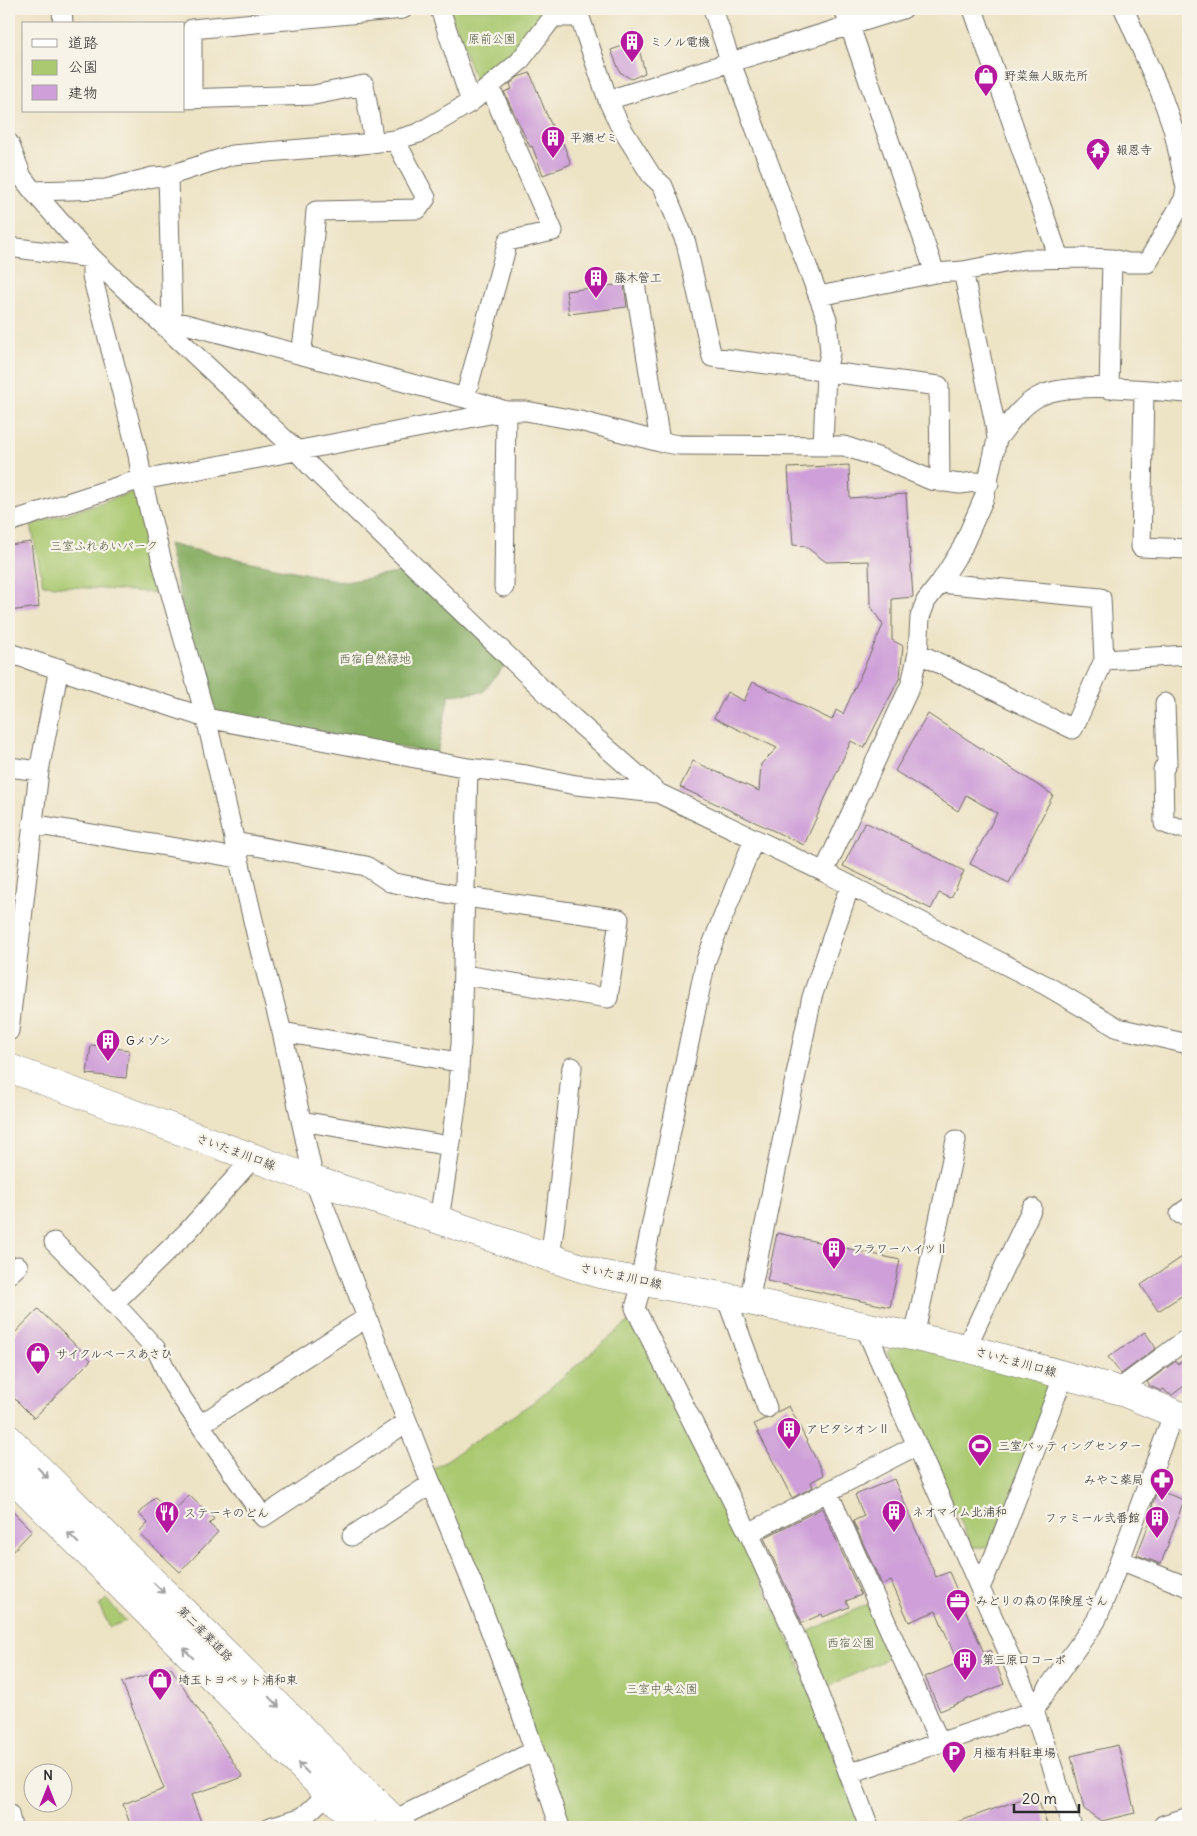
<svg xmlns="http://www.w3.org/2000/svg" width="1197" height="1836" font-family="Delius,'Klee One',sans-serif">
<rect width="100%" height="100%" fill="#f7f3e8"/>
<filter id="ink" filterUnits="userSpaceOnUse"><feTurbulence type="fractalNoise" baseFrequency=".02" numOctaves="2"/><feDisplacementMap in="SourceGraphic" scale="10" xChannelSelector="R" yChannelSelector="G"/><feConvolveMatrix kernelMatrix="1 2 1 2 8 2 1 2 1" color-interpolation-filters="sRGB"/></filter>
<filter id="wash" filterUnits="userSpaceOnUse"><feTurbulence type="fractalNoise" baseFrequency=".0096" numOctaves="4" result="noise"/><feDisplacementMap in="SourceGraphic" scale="20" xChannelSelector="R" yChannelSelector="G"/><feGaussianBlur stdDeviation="1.12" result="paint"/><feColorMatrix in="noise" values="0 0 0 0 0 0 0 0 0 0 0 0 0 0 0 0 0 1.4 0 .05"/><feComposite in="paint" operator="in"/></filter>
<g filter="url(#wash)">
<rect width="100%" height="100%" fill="#ede3c5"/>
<!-- green -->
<path fill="#aac971" stroke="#6a7a4e" d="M449,9H574L478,88Z
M134,492L162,593L43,585L31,525Z
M634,1317L793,1649L862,1827H567L432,1470L532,1403Z
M899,1340L1049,1377L1053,1388L991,1547H972L887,1352Z
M106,1599L126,1621L110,1627L99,1606Z
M870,1603L891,1657L827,1687L803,1634Z"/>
<!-- forest -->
<path fill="#87ad63" stroke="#596c47" d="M168,544L345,582L409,571L508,661L483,692L449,695L437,754L212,713L205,705Z"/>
<g id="blocks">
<!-- building -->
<path fill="#ce9fd8" d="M637,41L645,73L631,79L620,72L611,50Z
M530,73L546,113L560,144L563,143L571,164L543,175L532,146L530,147L504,92L512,89L510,84L518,77Z
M624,284L627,307L569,314L566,291Z
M849,465L850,498L906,494L913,597L892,599V640L903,646L900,677L864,748L851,741L804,845L680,787L693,761L759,791L761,764L777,748L714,718L727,692L744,701L753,682L832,720L836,710L843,714L883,625L870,605L869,561L826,562L805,546L793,545L788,468Z
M31,542L39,607L9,611V545Z
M928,714L1053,795L1009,883L970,864L997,813L966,795L958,811L895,771Z
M865,822L964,871L951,898L939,893L931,909L843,866Z
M91,1045L129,1050L126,1078L87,1074Z
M777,1233L900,1260L890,1307L767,1281Z
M1188,1253V1292L1158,1311L1141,1285Z
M38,1309L91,1360L34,1418L9,1393V1339Z
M1145,1332L1156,1348L1121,1374L1108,1357Z
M1188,1356V1383L1172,1395L1167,1393L1164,1389L1161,1391L1150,1386L1147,1382L1176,1361L1178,1364Z
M789,1406L824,1475L811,1482L813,1487L792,1498L754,1424L764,1419L771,1418L777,1412Z
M894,1479L936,1577L949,1572L984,1653L990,1650L1004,1684L940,1711L925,1677L958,1663L936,1611L909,1622L891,1581L882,1585L853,1521L864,1516L855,1495Z
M1157,1490L1184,1500L1161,1564L1137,1555L1155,1508L1152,1506Z
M189,1495L214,1519L209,1524L218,1532L180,1572L139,1533L148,1523L139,1514L155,1497L172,1513Z
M9,1508L32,1531L9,1555Z
M822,1508L861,1595L846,1601L849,1607L823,1617L822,1614L802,1623L764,1538Z
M171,1668L243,1777L191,1795L203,1827H131L123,1804L164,1789L122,1682Z
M1118,1745L1135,1813L1101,1821L1084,1809L1071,1756Z
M1036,1794L1048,1827H949V1825Z"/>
</g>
</g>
<g filter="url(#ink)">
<use href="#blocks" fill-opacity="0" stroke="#6f6b61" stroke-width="1"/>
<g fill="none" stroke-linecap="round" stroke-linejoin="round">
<defs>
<path id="minor" d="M62,9L63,24
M440,9L471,102
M577,9L608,100L619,124L651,175L663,186L686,243L712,357L939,386L940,482
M713,9L731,63L827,319L830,353L826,372L823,445
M844,9L935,273
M973,9L1059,258
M192,98V29L403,9
M184,99L314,95L364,85L374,142
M608,100L903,9
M9,143L22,177L33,191L92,258V276L138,455L142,480L163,566L206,718L260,950L282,1032L314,1180L427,1473L479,1600L526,1726L560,1827
M168,176L172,320
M33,191L106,189L153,177L168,176L232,155L362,144L395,140L419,133L471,102L519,62L553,17H580
M9,247L92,258L296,450L312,468L565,711L658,793
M635,283L660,442
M819,296L935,273L963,271L1025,259L1088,258L1112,259L1128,263H1147L1184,199L1186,188L1173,128L1160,91L1124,9
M159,317L465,398L506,411H526L580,421L660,442L679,445L844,446L880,458L931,480L960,484L974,482L989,483
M301,355L308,303L316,211L418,209L426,198L395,140
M1109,389L1112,259
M1144,391L1141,547L1188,549
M465,398L508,241L553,231L490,87
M997,439C1009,424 1022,404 1040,396C1072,380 1150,391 1188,393
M9,522L132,482L506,411L504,587
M9,653L206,718L468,768L526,775L576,785L658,793L824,872L959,941L1047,986L1118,1028L1188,1044
M918,653L1073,729L1104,660L1101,598L940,583
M1104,660L1188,655
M1165,703L1167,763L1163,770L1164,823L1178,828H1188
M9,767L39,771
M32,824L238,858
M234,842L366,866L390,882L466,897L619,919L608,998L464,975
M824,872L911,684L918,653L920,617L926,601L940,583L962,548L984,498L997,439L995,424L963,271
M9,1031L39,771L59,668
M282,1032L458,1062
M301,1121L450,1146
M1180,1214L1188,1208
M439,1220C445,1179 452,1139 457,1098C460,1080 458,1063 461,1045L468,768
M54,1242L110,1299L156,1349L173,1385L263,1517L407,1422
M550,1258C559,1195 565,1131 572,1067
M9,1274L18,1266
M640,1281L706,960L754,839
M643,1281L635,1308L752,1540L803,1653L869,1827
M726,1297L767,1408
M749,1301L812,997L850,885
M113,1304L187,1232L253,1158
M864,1325L1034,1711L1072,1827
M914,1337L956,1140
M966,1348L1032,1208
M1118,1390L1188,1338
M201,1424L366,1318
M828,1492L940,1743
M749,1533L917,1445
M352,1536L431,1484
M1120,1560L1188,1587
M980,1588L995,1554L1064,1375
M850,1773L1034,1711L1048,1688L1096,1621L1120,1560L1174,1412
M9,1814L12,1827
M394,1820L534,1751
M270,1827L303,1817L328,1794"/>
<path id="tertiary" d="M1165,1827L1188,1820"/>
<path id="primary" d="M9,1068L314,1180L439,1220L599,1274L749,1301L966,1348L1118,1390L1188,1419
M9,1439L401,1827
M9,1474L362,1827"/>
</defs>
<!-- minor casing -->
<use href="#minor" stroke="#6f6b61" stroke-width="21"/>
<!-- tertiary casing -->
<use href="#tertiary" stroke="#6f6b61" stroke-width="26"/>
<!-- primary casing -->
<use href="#primary" stroke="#6f6b61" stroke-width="29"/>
<!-- minor -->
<use href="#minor" stroke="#fff" stroke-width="19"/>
<!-- tertiary -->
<use href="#tertiary" stroke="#fff" stroke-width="24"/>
<!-- primary -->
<use href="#primary" stroke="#fff" stroke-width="28"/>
</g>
<!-- one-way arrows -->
<defs><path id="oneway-shaft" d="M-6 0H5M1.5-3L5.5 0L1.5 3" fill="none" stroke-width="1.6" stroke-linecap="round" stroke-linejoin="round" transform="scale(1.25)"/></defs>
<g stroke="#a0a0a0">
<use href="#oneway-shaft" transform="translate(43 1473) rotate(45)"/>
<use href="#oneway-shaft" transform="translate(73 1538) rotate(-135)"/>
<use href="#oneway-shaft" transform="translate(159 1588) rotate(45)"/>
<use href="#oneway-shaft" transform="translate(188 1653) rotate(-135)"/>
<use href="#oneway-shaft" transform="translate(274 1702) rotate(45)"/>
<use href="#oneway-shaft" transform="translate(303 1768) rotate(-135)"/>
</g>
</g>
<!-- icons -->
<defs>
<symbol id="building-pin" viewBox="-11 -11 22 30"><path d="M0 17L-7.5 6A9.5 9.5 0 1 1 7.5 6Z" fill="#b5179e" stroke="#f7f3e8"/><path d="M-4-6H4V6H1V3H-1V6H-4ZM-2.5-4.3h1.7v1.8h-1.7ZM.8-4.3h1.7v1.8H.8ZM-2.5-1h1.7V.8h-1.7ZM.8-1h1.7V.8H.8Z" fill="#fff"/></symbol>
<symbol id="shop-pin" viewBox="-11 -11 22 30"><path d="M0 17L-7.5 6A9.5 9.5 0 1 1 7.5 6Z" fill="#b5179e" stroke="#f7f3e8"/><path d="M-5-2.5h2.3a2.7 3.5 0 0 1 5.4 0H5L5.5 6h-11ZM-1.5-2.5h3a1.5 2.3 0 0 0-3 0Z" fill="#fff"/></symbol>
<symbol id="temple-pin" viewBox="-11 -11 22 30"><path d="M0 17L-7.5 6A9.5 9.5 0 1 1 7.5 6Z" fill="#b5179e" stroke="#f7f3e8"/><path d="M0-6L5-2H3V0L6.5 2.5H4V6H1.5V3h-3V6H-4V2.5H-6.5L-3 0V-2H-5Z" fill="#fff"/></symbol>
<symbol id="stadium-pin" viewBox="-11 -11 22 30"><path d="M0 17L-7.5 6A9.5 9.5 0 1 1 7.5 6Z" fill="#b5179e" stroke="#f7f3e8"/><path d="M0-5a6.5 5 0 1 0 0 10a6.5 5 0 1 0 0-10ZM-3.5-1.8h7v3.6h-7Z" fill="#fff"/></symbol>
<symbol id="pharmacy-pin" viewBox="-11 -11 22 30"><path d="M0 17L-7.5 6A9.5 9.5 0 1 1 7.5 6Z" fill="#b5179e" stroke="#f7f3e8"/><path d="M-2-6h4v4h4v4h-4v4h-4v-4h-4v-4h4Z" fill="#fff"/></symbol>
<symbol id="restaurant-pin" viewBox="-11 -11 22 30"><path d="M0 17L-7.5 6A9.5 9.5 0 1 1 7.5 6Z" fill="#b5179e" stroke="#f7f3e8"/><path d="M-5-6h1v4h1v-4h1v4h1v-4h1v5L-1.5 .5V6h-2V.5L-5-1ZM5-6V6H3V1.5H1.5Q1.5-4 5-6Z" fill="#fff"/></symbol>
<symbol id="office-pin" viewBox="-11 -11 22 30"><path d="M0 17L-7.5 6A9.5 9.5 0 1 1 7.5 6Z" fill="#b5179e" stroke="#f7f3e8"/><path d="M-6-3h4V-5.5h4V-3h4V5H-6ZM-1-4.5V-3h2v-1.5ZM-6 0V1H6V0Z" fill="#fff"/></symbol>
<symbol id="parking-pin" viewBox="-11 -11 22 30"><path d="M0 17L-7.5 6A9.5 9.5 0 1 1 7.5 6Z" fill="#b5179e" stroke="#f7f3e8"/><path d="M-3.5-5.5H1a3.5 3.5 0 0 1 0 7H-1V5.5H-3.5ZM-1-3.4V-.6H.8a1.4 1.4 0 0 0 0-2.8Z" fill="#fff"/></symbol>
</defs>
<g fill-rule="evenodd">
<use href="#building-pin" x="618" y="28" width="28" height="38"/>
<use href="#shop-pin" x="972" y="62" width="28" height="38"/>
<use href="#building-pin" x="539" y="124" width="28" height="38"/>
<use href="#temple-pin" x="1084" y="136" width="28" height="38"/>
<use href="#building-pin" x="582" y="264" width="28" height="38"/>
<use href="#building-pin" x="94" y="1027" width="28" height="38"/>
<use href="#building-pin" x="820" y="1235" width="28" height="38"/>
<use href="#shop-pin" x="24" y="1340" width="28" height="38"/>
<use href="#building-pin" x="775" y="1415" width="28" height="38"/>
<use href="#stadium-pin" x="966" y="1432" width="28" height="38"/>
<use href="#pharmacy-pin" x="1148" y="1466" width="28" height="38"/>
<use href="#building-pin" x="880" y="1498" width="28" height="38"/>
<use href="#restaurant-pin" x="153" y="1499" width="28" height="38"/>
<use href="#building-pin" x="1143" y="1504" width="28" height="38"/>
<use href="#office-pin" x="944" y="1587" width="28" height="38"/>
<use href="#building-pin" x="951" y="1646" width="28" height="38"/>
<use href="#shop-pin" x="146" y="1666" width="28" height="38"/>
<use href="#parking-pin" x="940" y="1739" width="28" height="38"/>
</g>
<g text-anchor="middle" stroke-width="4.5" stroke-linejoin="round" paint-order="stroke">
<!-- park labels -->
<g font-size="12" fill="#515a40" stroke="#f7f3e8">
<text x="492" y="43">原前公園</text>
<text x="104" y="550">三室ふれあいパーク</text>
<text x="375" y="663">西宿自然緑地</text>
<text x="851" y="1647">西宿公園</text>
<text x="662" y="1693">三室中央公園</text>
</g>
<!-- poi labels -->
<g font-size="12" fill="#2b2b2b" stroke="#f7f3e8" text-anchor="start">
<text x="650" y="46">ミノル電機</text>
<text x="1004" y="80">野菜無人販売所</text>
<text x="570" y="142">平瀬ゼミ</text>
<text x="1116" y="154">報恩寺</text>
<text x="614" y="282">藤木管工</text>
<text x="126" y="1045">Gメゾン</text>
<text x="852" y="1253">フラワーハイツⅡ</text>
<text x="56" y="1358">サイクルベースあさひ</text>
<text x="806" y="1433">アビタシオンⅡ</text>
<text x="998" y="1450">三室バッティングセンター</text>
<text x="1144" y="1484" text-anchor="end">みやこ薬局</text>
<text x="912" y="1516">ネオマイム北浦和</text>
<text x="184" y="1517">ステーキのどん</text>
<text x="1140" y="1522" text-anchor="end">ファミール弐番館</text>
<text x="976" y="1605">みどりの森の保険屋さん</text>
<text x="982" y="1664">第三原口コーポ</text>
<text x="178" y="1684">埼玉トヨペット浦和東</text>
<text x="972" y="1757">月極有料駐車場</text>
</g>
<!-- street labels -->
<g font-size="12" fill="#2b2b2b" stroke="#f7f3e8">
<text transform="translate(236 1152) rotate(20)" y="4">さいたま川口線</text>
<text transform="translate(621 1276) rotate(12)" y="4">さいたま川口線</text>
<text transform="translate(1016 1362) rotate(15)" y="4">さいたま川口線</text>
<text transform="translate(205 1634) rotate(45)" y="4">第二産業道路</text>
</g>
</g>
<!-- margin -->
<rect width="1197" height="1836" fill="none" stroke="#f7f3e8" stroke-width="30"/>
<!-- legend -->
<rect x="22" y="22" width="162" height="90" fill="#f7f3e8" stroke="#a5a39c"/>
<rect x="32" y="39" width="25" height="8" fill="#ffffff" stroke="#a5a39c"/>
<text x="68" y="48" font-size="15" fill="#2b2b2b">道路</text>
<rect x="32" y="60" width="25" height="15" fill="#aac971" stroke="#a5a39c"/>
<text x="68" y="72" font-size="15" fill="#2b2b2b">公園</text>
<rect x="32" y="85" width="25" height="15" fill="#ce9fd8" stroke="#a5a39c"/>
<text x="68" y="98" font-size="15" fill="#2b2b2b">建物</text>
<!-- north arrow -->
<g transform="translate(48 1788)"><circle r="24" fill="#f7f3e8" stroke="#a5a39c"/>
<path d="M0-4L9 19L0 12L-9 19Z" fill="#b5179e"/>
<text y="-8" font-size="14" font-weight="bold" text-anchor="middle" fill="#2b2b2b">N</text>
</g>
<!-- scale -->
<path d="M1014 1804v8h65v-8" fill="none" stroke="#2b2b2b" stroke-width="2.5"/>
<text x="1022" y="1804" font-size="15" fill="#2b2b2b" stroke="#f7f3e8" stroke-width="4" paint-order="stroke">20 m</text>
</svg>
